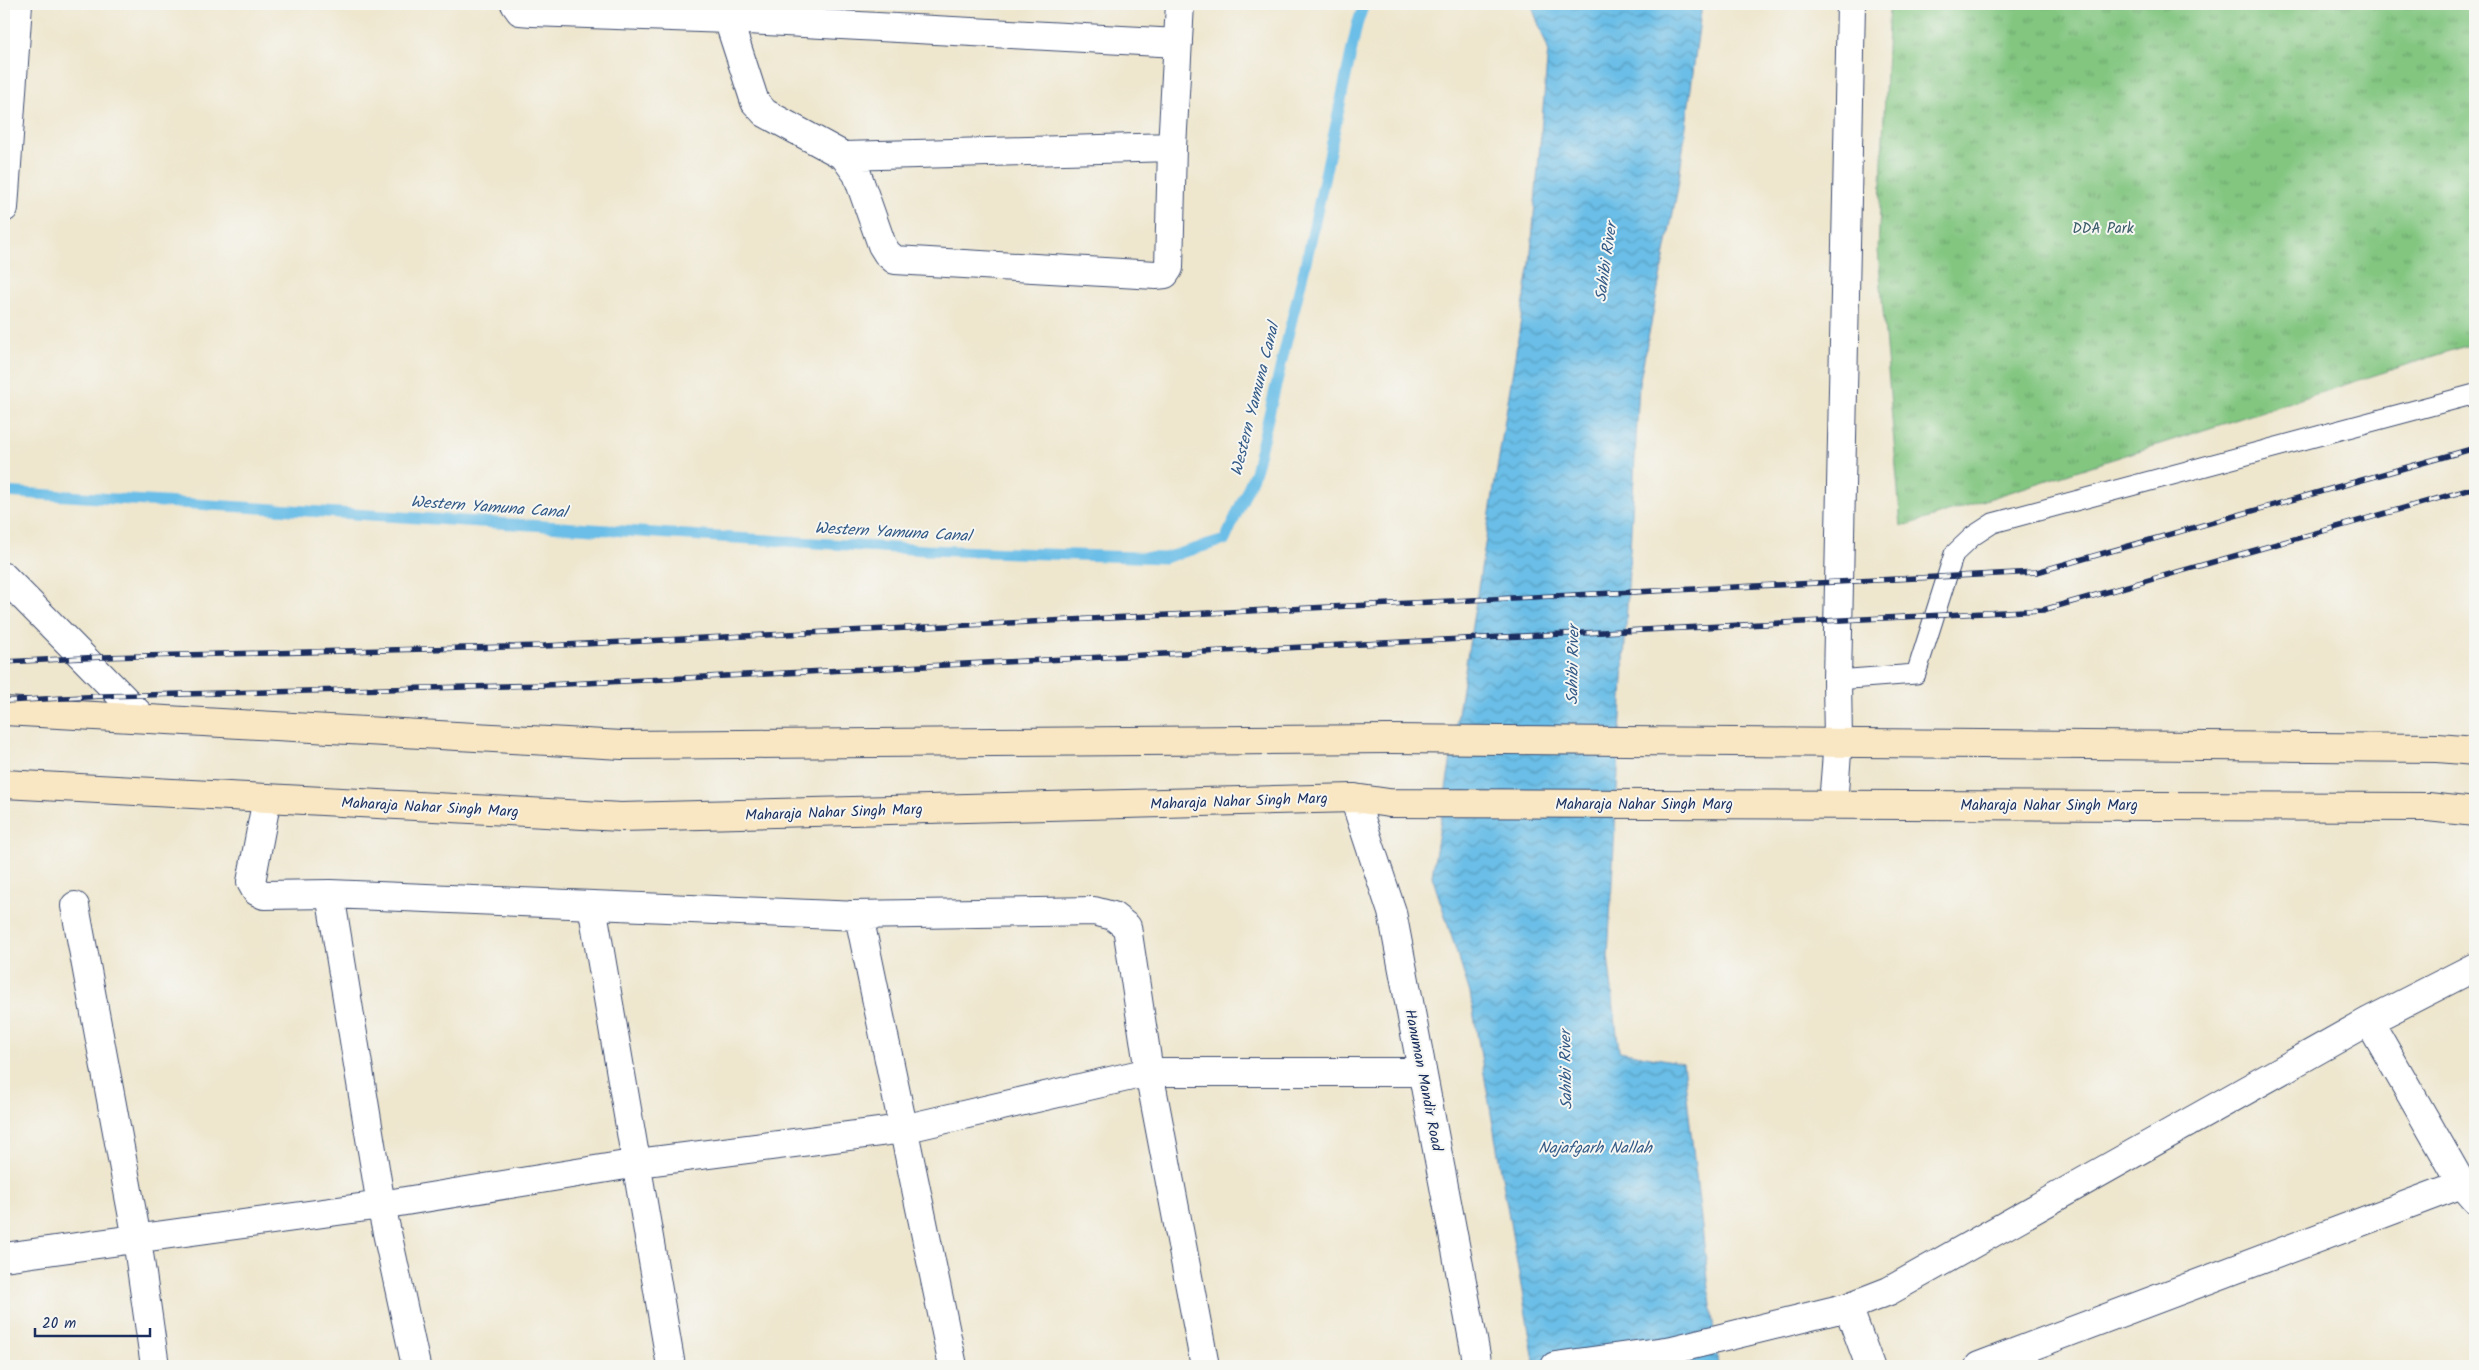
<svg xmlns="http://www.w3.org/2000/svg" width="2479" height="1370" font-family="Kalam,sans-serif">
<defs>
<pattern id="grass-tufts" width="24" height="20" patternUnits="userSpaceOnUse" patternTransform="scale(1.25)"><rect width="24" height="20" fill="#82c680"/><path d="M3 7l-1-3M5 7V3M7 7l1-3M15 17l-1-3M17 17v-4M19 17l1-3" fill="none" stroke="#6aa16c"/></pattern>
<pattern id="water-waves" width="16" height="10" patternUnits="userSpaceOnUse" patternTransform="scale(1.25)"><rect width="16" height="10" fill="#6bbee7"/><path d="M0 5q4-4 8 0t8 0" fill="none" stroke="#579bbe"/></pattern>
</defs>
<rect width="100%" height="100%" fill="#f6f6f2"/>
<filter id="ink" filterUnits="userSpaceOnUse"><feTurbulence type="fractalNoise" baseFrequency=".02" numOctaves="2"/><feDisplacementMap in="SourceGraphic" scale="10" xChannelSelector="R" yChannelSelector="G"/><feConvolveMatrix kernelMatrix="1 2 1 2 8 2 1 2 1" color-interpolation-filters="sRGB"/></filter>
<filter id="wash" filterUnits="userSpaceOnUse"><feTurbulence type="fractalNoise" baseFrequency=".0096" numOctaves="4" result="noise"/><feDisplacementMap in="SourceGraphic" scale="20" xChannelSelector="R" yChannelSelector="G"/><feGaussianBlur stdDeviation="1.12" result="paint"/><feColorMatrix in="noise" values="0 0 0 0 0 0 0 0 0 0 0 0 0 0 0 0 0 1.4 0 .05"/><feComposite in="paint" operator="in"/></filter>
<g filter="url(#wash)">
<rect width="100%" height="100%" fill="#eee6cd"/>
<!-- grass -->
<path fill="url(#grass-tufts)" stroke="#4e7a6f" d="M1889,4H2475V343L1901,527L1878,250Z"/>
<!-- water -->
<path fill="url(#water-waves)" stroke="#4376a2" d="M1531,4H1702L1678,187L1639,384L1608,956L1619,1051L1683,1063L1718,1366H1535L1470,993L1432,876L1530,263L1548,49Z"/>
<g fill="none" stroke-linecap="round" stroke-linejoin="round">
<!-- stream -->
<path stroke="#6bbee7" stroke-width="11" d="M4,492L926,550L1164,558L1225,540L1255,472L1310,245L1357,25L1364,4"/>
</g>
</g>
<g filter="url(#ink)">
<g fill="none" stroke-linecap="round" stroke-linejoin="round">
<defs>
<path id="service" d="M1837,680L1916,674L1954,554L1973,536L1993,523L2475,394"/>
<path id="minor" d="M515,4L520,11L532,12L728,19L755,102L765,113L844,156L857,174L882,245L887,253L895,260L1156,275L1165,274L1169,268L1172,147L1180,4
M728,4V19L1178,43
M844,156L1172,147
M4,208L18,4
M4,577L143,718
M267,798L251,882L256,891L264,895L330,894L381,1205L416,1366
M1833,804L1838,741L1837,680L1851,4
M330,894L859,916L953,1366
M592,905L671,1366
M75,906L137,1239L155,1366
M852,915L1094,911L1113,916L1127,927L1149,1072L1205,1366
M2369,1021L2462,1184L2475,1199
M4,1257L381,1205L638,1163L903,1129L1149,1072H1422
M1848,1307L1889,1291L2369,1021L2475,967
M1555,1366L1672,1350L1848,1307L1870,1366
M1979,1366L2462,1184"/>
<path id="tertiary" d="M1354,798L1392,912L1478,1366"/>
<path id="secondary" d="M4,711L622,745L1390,739L2438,748L2475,751
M4,784L621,817L1354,798L1389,803L2428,807L2475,812"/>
</defs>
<!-- service casing -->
<use href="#service" stroke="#3b4a6f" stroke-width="21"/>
<!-- minor casing -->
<use href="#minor" stroke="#3b4a6f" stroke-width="30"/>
<!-- tertiary casing -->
<use href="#tertiary" stroke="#3b4a6f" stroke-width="30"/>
<!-- secondary casing -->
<use href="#secondary" stroke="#3b4a6f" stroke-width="30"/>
<!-- service -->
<use href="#service" stroke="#fff" stroke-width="19"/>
<!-- minor -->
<use href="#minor" stroke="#fff" stroke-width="28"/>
<!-- tertiary -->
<use href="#tertiary" stroke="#fff" stroke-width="28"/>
<!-- secondary -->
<use href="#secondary" stroke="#f9e7c3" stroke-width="28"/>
<defs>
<path id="rail" d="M4,662L103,657L544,646L2037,572L2475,448
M4,701L104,696L546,685L2043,610L2475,488"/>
</defs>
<!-- rail casing -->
<use href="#rail" stroke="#1b2f5e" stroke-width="5.5"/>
<!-- rail -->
<use href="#rail" stroke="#f6f6f2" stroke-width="4" stroke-dasharray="11" stroke-linecap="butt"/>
</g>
</g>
<g text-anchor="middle" stroke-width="4" stroke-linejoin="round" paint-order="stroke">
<!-- park labels -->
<g font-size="15" fill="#3a5c68" stroke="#f6f6f2">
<text x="2103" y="233">DDA Park</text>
</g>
<!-- street labels -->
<g font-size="15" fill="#1b2f5e" stroke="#f6f6f2">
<text transform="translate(1239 801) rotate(-2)" y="5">Maharaja Nahar Singh Marg</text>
<text x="1644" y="809">Maharaja Nahar Singh Marg</text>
<text x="2049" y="810">Maharaja Nahar Singh Marg</text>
<text transform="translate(430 807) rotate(3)" y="5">Maharaja Nahar Singh Marg</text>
<text transform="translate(834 812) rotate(-2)" y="5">Maharaja Nahar Singh Marg</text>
<text transform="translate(1424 1080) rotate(79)" y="5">Hanuman Mandir Road</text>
</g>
<!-- water labels -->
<g font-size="16" font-style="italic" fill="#335a87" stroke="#f6f6f2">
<text transform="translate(1605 262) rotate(-82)" y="6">Sahibi River</text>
<text transform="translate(1254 399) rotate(-76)" y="6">Western Yamuna Canal</text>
<text transform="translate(489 506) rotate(4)" y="6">Western Yamuna Canal</text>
<text transform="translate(893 531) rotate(3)" y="6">Western Yamuna Canal</text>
<text transform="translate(1572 665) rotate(-89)" y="6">Sahibi River</text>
<text transform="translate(1565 1070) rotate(-91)" y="6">Sahibi River</text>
<text x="1595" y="1153">Najafgarh Nallah</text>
</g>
</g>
<!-- margin -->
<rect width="2479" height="1370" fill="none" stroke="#f6f6f2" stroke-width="20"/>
<!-- scale -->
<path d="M35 1328v8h115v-8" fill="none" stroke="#1b2f5e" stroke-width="2.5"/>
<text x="42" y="1328" font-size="15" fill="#1b2f5e" stroke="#f6f6f2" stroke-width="4" paint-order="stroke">20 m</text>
</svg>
